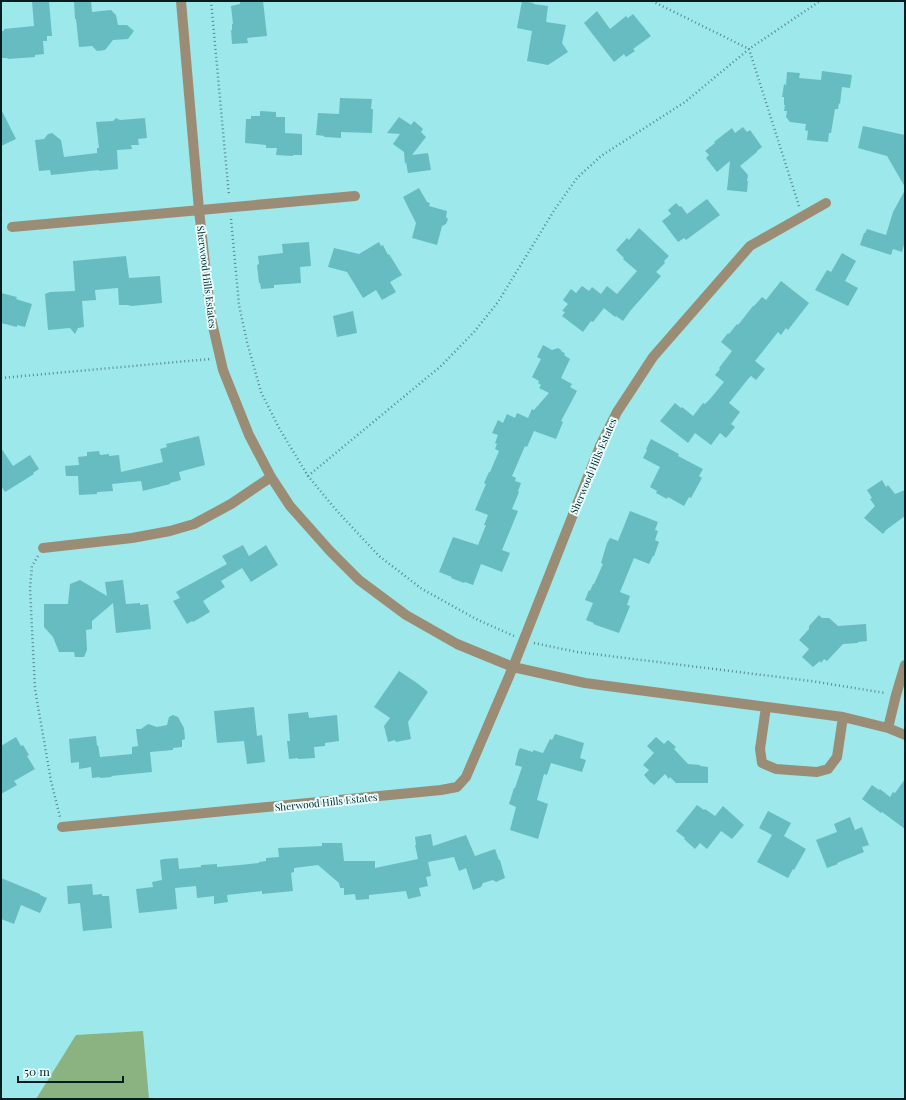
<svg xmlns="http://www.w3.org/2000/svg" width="906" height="1100" font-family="'Playfair Display',serif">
<rect width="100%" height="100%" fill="#9de8eb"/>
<!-- forest -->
<path fill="#8ab381" d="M143,1031L149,1099H36L76,1035Z"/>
<!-- building -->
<path fill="#66bcc1" d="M32,1H49L52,36H47V41H43L44,54L35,55V57L8,59L7,58H1V31H4V29L34,26Z
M74,1H91L92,12L111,10L116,15L118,25H127L134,31L128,39L113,40L105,50L97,51L92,46L79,47L76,19H75Z
M240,1H263L267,36L247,38L248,43L232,44L231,30H232V24H233L231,6L240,4Z
M522,1L534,3L533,4L548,6L546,22L566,25L562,43L568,52L548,65L527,61L532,31L517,28Z
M597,11L610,29L626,16L628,18L633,14L651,36L633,49L635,51L626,57L624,54L614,62L584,23Z
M822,71L852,75L850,88L842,87L840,104L839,103L838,109H835L831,133H829L828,142L807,140L808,131L805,130L806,124L790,122L786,117L787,111H784L785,105H784V97H782L784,84L786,85L787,72L800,73L799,78L821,80Z
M340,98L372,99L371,109H373L372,133L341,132V138L324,137V136L316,135L318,113L339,114Z
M1,109L16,139L1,146Z
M260,111L276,112V117H285V133L302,134V155H293V156L276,155L277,148H266V145L245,143L246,119H251V116H260Z
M399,117L411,125L414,121L423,129L421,132L426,137L412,155L428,153L431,170L408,173L406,162L405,164L404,152L393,144L400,134L387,133Z
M116,118L120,120L145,118L147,138L138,139L139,145H131L132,149L117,150L118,169L99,171V170L51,175L50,170L39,171L35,140L44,139L48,134L52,133L61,140L64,157L97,153V148H99L96,122L113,121Z
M863,126L905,135V187L887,156L858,148Z
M743,127L747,132L750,130L762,147L757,151V152L740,166L748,175L747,181H748L747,192L727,190L730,161L717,172L706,158L709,155L705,151L715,143L714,142L732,128L735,133Z
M419,188L427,202L430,203L429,206L447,211L446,217L448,219L446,224L442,226L437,245L412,238L416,223L403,197Z
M905,190V241L902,252L893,249L891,255L860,245L864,233H865L867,229L886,235L893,212Z
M707,199L720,215L686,240L684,238L678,242L662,221L671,214L668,210L676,203L680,207L681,206L687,214Z
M639,228L669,256L664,261L665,263L656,272L661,276L631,310L623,321L616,316L615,317L604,308L593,322L591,321L583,332L562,316L565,312L562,311L568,304L563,300L571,289L576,293L582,286L589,291L592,287L601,294L607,286L617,294L637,271L623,259L624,258L616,250L627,238L629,240Z
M309,242L311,266L300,267L301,283L274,285V288L261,289L260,283H259L257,265L259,264L258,256L283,253L282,244Z
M379,242L381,246L383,245L388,255L389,254L402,275L390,282L396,292L382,300L376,290L363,298L347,272L328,267L334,248L359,254Z
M842,253L856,261L845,281L858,288L848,306L815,290L827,270L831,272Z
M126,256L129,278L160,276L162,303L132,306L127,305H119L118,288L95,290L96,300L82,301L84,327L78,328L75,334L70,328L48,330L45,294L50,292L75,291L73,261Z
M781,281L809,303L788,330L786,328L781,335L778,332L755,361L765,369L756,380L751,376L748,379L729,403L740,412L731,424L735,427L726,438L720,433L711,445L695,433L688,443L660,421L675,403L681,408L682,407L693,416L703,403L705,404L710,399L724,382L715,375L720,369L719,368L732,351L721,342L728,333L729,334L737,324L738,325L753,306H754L762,297L766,300Z
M1,293L17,297L16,299L32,304L25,327L17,325V327L1,323Z
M353,311L357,333L337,337L333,316Z
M543,345L552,350L558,348L561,350L562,352L565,353L564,355L570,359L561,378L572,384L570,387L577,391L561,421L563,422L556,439L534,431L527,447L525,446L512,476L516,478L515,481L521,483L518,491L519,492L512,509L518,511L502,550L510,553L502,572L481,564L473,585L465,582L464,583L451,578L452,577L439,572L453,537L478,545L486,525H484L488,515L475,510L486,484L484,483L489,472H490L499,451L495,449L497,444L495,443L498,435L492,433L498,420L503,423L507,414L515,418L517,413L528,418L532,409L534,410L549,393L539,388L541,385L538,383L539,381L532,377L541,359L537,357Z
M199,436L205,465L179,472L181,480L170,483V484L143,491L141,481L112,484L113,491L97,492V494L79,495L78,476H66L65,466L79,465L78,457L87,456V452L99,451L100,455L109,454V456L119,455L121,472L163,462L160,449L167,447L166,444Z
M651,439L679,454L678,456L703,469L699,476L702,478L691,498L689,497L684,506L668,497L667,499L656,493L657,491L650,487L660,467L643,458L647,450L646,449Z
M1,448L13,466L30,455L39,469L33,473L34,474L5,492L1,486Z
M882,480L886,487L888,485L895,494L905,490V516L886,530L883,534L864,518L875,506L870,499L872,498L867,490Z
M630,511L658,522L655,530L658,531L655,540L659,542L654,556H653L649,564L634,558L620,592L630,596L627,605L630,606L619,633L593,624L594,623L586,620L593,603L585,600L589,590L590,591L593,584H594L603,564L601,563L607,543L610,538L618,541Z
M243,545L249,556L266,545L278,565L251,582L242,568L221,581L225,587L203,601L210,612L193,622L192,621L187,624L173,601L180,598L176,592L227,564L222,556Z
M80,580L107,596L105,582L123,580L126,604L140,603V605L148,604L151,629L116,633L113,603L92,621V629L86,630L87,650L84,657H75L74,652H59L53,637L44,627V604H68L70,584Z
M819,615L822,618H829L838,626L866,624L867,641L858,642V643L843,644L827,661L824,659L821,663L820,661L813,667L802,657L809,649L799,640L809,629V626Z
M399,671L417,683L427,691V692H428L408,722L411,739L396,742L395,740L388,742L384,726L390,718L374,707Z
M254,707L257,736L262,735L265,762L247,764L244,741L217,743L214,711Z
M308,712L309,718L337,715L339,741L325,743V746L314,747L315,758L298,759V758L289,759L287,741H290L288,714Z
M173,715L178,717L184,728L185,739L182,740V747L173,748V750L150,752L152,772L111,776L112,777L100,778V777L92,778L91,767L79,769V762L71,763L69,739L96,736L97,746L98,745L100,757L132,754V747L138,746L136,729H141L148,724L157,727L167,725L169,717Z
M555,734L584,743L580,758L586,760L582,772L551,763L547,775L544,774L537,800L548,804L538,839L510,830L516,807L509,804L514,788H515L522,767L515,765L518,752L520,748L533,752V750L543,753L550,739L552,740Z
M16,737L21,746L23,745L29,755L27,756L35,769L14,781L17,785L1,794V746Z
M656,737L664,744L668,740L676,747L674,749L688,764L700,765V766L708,767V783H676L670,777L669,779L665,774L654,785L652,783H651L644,775L649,770L643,765L654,753L647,746Z
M905,779V829L882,812L881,813L862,799L872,785L879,790L880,789L890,797L893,792L895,793Z
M697,805L704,810L705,809L715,816L723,806L744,825L732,839L721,831L707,849L700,843L695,849L684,839L685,838L676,831Z
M768,811L791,823L784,836L806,849L794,870L793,869L788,878L757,862L772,835L759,828Z
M850,817L855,830L862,827L869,845L862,847L864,852L837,863L838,864L827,868L816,840L837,832L834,824Z
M431,834L433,846L466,835L475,856L495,849L499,860H500L505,878L496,882L493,880L483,883L481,887L473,890L466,868L459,871L454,857L428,862L431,876L426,877L428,886L419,888L421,896L408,899L406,891L369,895V899L356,900L355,894L344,895V888H340L339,883L318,865L294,868V872L291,873L293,891L262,894V891L227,895L228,902L214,904V896L197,898L196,886L175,888L177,909L139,913L136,889L153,887L152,882L162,880L160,860L164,859L178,858L179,869L201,867V865L217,864V867L240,865L259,863V862L266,861V858L279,857L278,848L322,846V843H342L344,861H375V868L418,859L415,845H416L415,837Z
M1,878L40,894V895L47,898L40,913L21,905L14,924L1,919Z
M92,884L93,895L102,894V896H109L112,928L83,931L80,903L68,904L67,886Z"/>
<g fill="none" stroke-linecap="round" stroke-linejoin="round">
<!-- path -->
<path stroke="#568c8f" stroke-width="2.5" stroke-dasharray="1 3" stroke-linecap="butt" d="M211,1L229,196
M652,1L749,49L799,206
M231,219L239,305L247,342L261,392L279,428L308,476L337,511L379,556L422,589L478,620L514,636
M1,378L210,359
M308,476L441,366L474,332L498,302L555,209L577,178L601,156L685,102L749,49L820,1
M38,556L32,566L30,588L35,689L51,781L60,817
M534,643L577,652L811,681L885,693"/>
<!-- minor -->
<path stroke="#9b8d75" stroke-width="10" d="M181,1L199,210L211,318L223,370L249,435L271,477L290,506L330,551L359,580L406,615L457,644L513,667L585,683L843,717L888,728L905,735
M12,227L355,196
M43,548L132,538L170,531L194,524L231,504L271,477
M766,707L760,749L762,763L776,769L817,772L828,769L837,757L843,717
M888,728L896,695L905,665
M62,827L441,790L457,787L466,777L513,667L600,446L617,412L653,357L750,246L826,203"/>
</g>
<g text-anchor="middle" stroke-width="4" stroke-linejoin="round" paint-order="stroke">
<!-- street labels -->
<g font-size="10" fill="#001e20" stroke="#e9feff">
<text transform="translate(207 277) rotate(83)" y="4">Sherwood Hills Estates</text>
<text transform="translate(593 466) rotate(-67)" y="4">Sherwood Hills Estates</text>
<text transform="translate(326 802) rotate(-6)" y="4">Sherwood Hills Estates</text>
</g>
</g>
<!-- border -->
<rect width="906" height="1100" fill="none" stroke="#001e20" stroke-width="4"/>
<!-- scale -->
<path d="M18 1076v6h105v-6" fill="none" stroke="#001e20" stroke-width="2"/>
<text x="24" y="1076" font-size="12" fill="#001e20" stroke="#e9feff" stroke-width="3" paint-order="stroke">50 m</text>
</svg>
